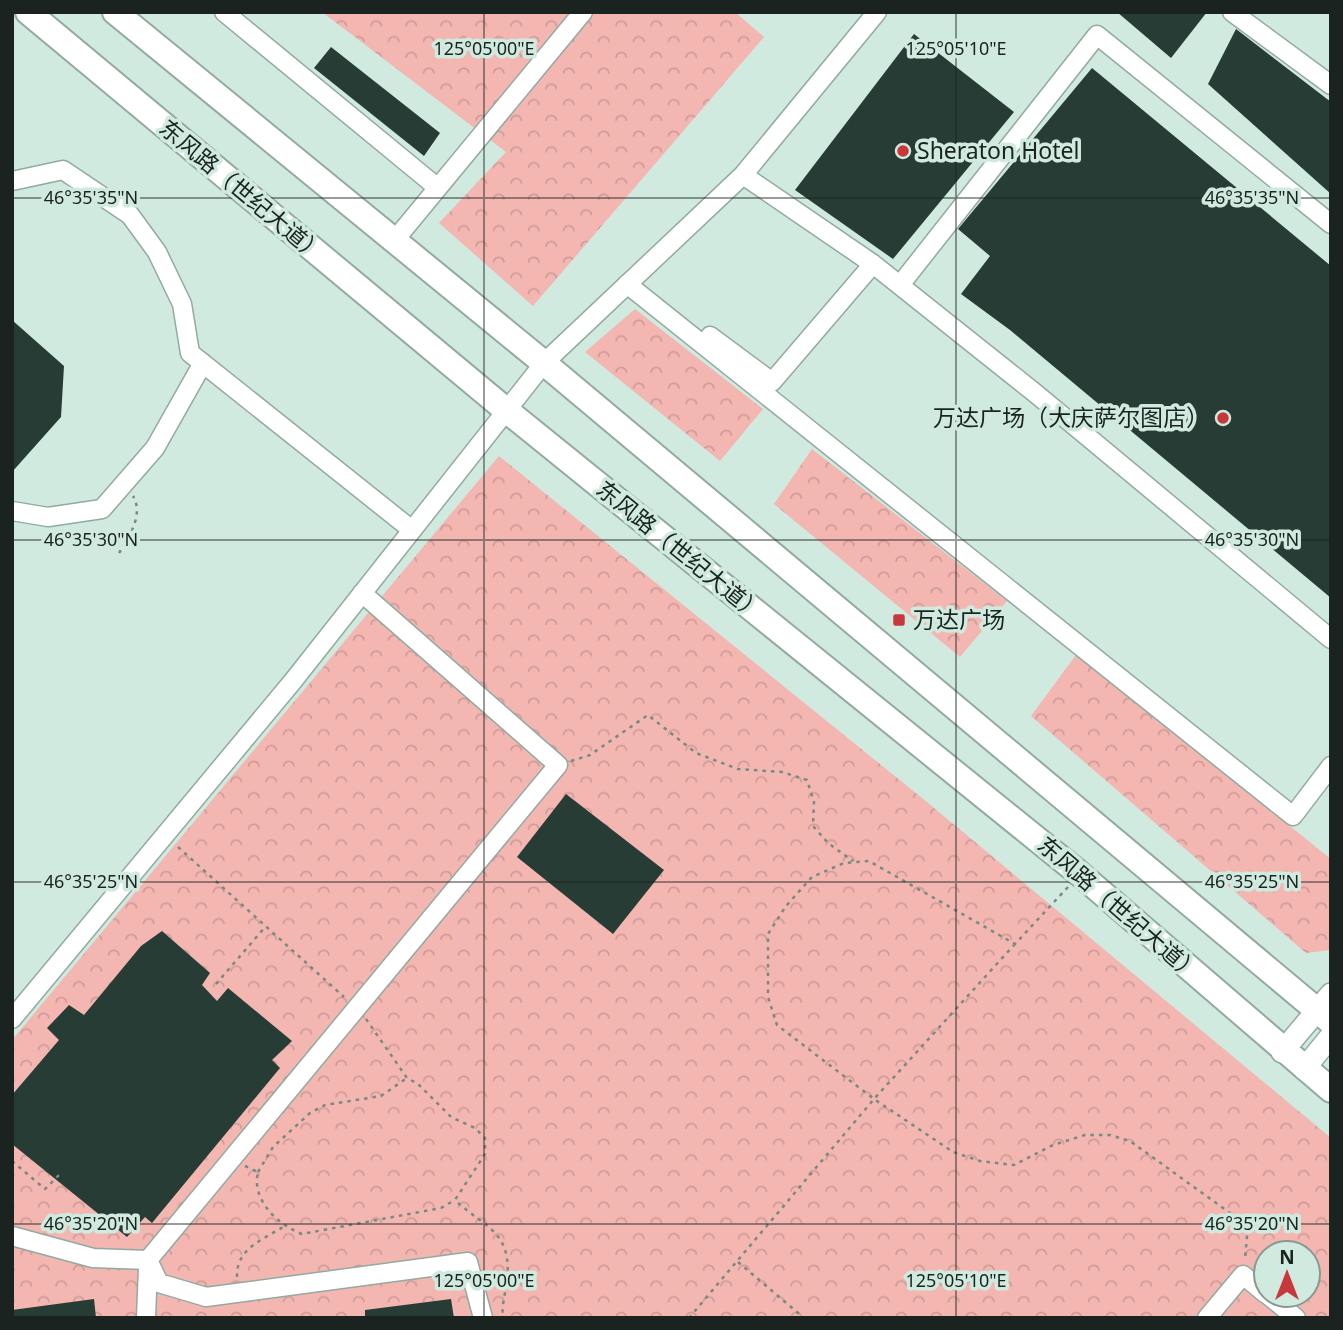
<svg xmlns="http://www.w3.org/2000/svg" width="1343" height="1330" font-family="'Noto Sans','Noto Sans SC',sans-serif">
<defs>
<pattern id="forest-crowns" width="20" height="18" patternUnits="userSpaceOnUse" patternTransform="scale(1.75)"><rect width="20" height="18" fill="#f3b6b1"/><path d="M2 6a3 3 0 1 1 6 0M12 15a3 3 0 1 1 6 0" fill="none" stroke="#d09c98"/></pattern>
</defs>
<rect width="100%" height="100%" fill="#d0eadf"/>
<!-- forest -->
<path fill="url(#forest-crowns)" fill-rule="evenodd" d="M322,12H735L764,37L533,306L439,223L506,152Z
M635,309L763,409L720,461L585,352Z
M812,449L1007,601L960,657L774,504Z
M499,456L922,798L1331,1138V1318H12V1040ZM1266,1253H1308V1295H1266Z
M1076,655L1331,859V950L1306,953L1031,716Z"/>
<!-- building -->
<path fill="#273c34" d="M1117,12H1207L1171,58Z
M1236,29L1331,102V194L1208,84Z
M914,34L1014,112L893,259L795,190Z
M331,47L440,133L424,156L314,68Z
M1092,68L1331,266V598L1010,330L961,294L990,256L958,229Z
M12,320L64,366L61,417L12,472Z
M566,794L664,870L613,934L517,857Z
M162,931L210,973L202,985L217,1001L228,988L292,1041L272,1060L280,1068L152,1223L145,1217L127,1237L12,1144V1095L59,1040L47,1028L69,1005L84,1015L141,946Z
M94,1299L96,1318H12V1310Z
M451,1299L454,1318H365V1310Z"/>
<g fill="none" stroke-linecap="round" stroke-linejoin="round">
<defs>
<path id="minor" d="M224,12L438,188
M1232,12L1331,85
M12,181L63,170L130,215L157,252L182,304L190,353L412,530
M394,241L583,12
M873,264L1035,393L1331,639
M627,284L1293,816L1331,766
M900,285L1097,35L1331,224
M710,336L772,382L873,264L743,175
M12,511L48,517L102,509L155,448L203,363
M12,1019L293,681L544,363L743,175L877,12
M12,1236L93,1258L148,1260L558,765L362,593
M148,1260L159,1283L206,1297L468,1262L483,1318
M1268,1295L1296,1318
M146,1318L148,1267
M1207,1318L1243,1275L1266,1294"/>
<path id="major" d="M1282,1052L1331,994
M1304,1069L1331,1036"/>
<path id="highway" d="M28,12L506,410L1080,874L1331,1090
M115,12L544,363L1331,1022"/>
</defs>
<!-- minor casing -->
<use href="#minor" stroke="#92aaa0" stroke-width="21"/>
<!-- major casing -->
<use href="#major" stroke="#92aaa0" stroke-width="24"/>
<!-- highway casing -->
<use href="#highway" stroke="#92aaa0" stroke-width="28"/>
<!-- path -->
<path stroke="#788a82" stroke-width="2.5" stroke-dasharray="3.5 5" stroke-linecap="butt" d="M119,553C129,538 144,514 133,496
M571,761L590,755L648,715L696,753L738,769L782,772L807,780L814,802L813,826L828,843L853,861
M178,847L344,997
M1068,887L1015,944L869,861L844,863L812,877L786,906L768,934V997L777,1025L874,1099L953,1152L980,1161L1014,1165L1053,1145L1085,1135H1110L1130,1141L1248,1226L1245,1258
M216,984L266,926
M366,1019L407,1078L418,1084L451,1117L475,1128L485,1138V1154L455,1200C486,1229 512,1231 507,1280C506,1292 501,1306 503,1318
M12,1161L45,1189L59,1175
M245,1166L258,1172C251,1200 278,1225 302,1234L441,1208L455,1200
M258,1172L273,1147L310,1113L325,1105L381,1096L407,1078
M738,1262L804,1318
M237,1277C236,1249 262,1240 283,1227
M689,1318L874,1099L1015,944"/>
<!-- minor -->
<use href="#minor" stroke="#fff" stroke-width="18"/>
<!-- major -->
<use href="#major" stroke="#fff" stroke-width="21"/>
<!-- highway -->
<use href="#highway" stroke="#fff" stroke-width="24"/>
</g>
<!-- ticks -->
<path fill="none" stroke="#1a231f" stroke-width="2" stroke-opacity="0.45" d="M13,12V1318M484,12V1318M956,12V1318M12,198H1331M12,540H1331M12,882H1331M12,1224H1331"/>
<!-- markers -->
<g fill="#c7383d" stroke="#d0eadf" stroke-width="2.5">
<circle cx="903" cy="151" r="7"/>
<circle cx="1223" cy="418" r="7"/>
<rect x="892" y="613" width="14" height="14" rx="3.5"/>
</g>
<g text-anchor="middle" stroke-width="7" stroke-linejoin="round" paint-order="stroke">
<!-- poi labels -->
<g font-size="23" fill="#1a231f" stroke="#d0eadf" text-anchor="start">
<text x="917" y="159">Sheraton Hotel</text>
<text x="1209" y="426" text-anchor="end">万达广场（大庆萨尔图店）</text>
<text x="913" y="628">万达广场</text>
</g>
<!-- street labels -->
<g font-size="23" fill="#1a231f" stroke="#d0eadf">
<text transform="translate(242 191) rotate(40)" y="8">东风路（世纪大道）</text>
<text transform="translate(680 551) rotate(39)" y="8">东风路（世纪大道）</text>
<text transform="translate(1119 909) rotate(41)" y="8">东风路（世纪大道）</text>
</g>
</g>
<g font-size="18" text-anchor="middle" fill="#1a231f" stroke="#d0eadf" stroke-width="7" stroke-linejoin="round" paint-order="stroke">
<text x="484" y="55">125°05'00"E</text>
<text x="956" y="55">125°05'10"E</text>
<text x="91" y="204">46°35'35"N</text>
<text x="1252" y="204">46°35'35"N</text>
<text x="91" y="546">46°35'30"N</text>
<text x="1252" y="546">46°35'30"N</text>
<text x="91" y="888">46°35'25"N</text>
<text x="1252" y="888">46°35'25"N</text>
<text x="91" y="1230">46°35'20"N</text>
<text x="1252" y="1230">46°35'20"N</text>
<text x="484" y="1287">125°05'00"E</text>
<text x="956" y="1287">125°05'10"E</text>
</g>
<!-- border -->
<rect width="1343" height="1330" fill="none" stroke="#1a231f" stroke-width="28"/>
<!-- north arrow -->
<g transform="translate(1287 1274)"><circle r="33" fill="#d0eadf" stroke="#879a92" stroke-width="2"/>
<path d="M0-5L12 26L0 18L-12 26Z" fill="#c7383d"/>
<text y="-10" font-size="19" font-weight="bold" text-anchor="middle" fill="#1a231f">N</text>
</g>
</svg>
